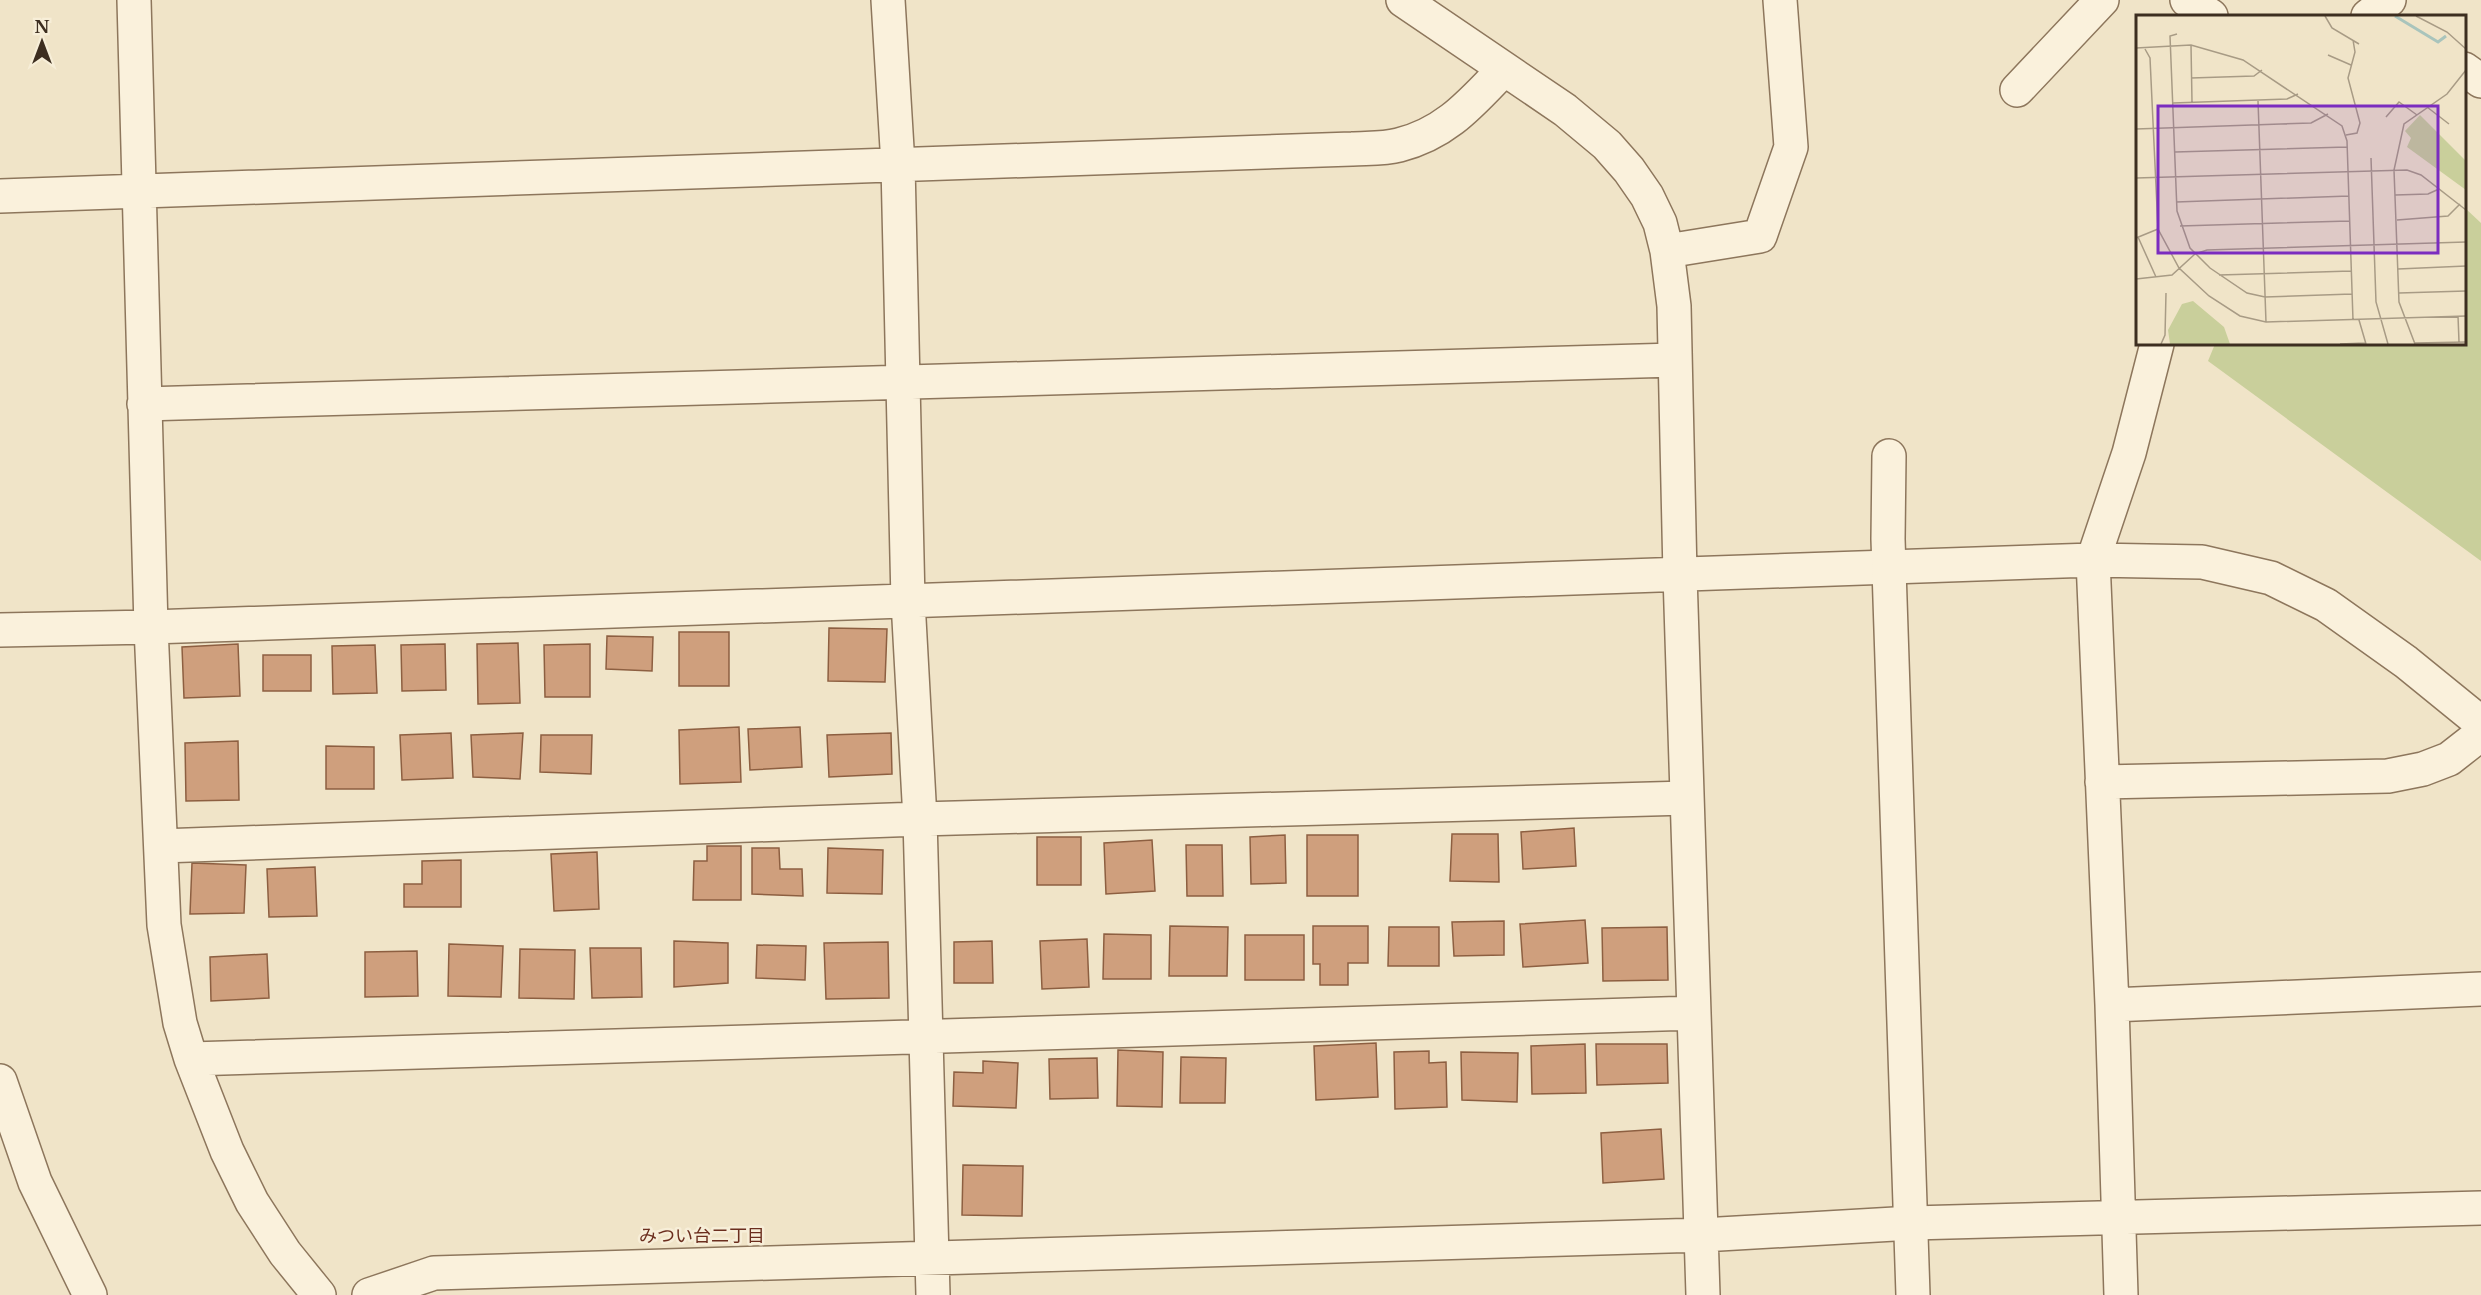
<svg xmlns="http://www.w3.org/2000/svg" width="2481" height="1295" font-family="'Libre Baskerville','Noto Sans JP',serif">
<rect width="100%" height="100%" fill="#f0e4c8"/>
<!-- green -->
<path fill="#c9cf9b" d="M2465,208L2481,223V561L2208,361L2215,344H2464Z"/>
<!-- building -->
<path fill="#cf9f7d" stroke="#8d5f41" stroke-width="1.5" d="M829,628L887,629L885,682L828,681Z
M679,632H729V686H679Z
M607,636L653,637L652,671L606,669Z
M518,643L520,703L478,704L477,644Z
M238,644L240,696L184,698L182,647Z
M445,644L446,690L402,691L401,645Z
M590,644V697H545L544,645Z
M375,645L377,693L333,694L332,646Z
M263,655H311V691H263Z
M739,727L741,782L680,784L679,730Z
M800,727L802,767L750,770L748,729Z
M451,733L453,778L402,780L400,735Z
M523,733L520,779L473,777L471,735Z
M891,733L892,774L829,777L827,735Z
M541,735H592L591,774L540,772Z
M238,741L239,800L186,801L185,743Z
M326,746L374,747V789H326Z
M1574,828L1576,866L1523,869L1521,832Z
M1452,834H1498L1499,882L1450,881Z
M1285,835L1286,883L1251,884L1250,837Z
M1307,835H1358V896H1307Z
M1037,837H1081V885H1037Z
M1152,840L1155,891L1106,894L1104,843Z
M1186,845H1222L1223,896H1187Z
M707,846H741V900H693L694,861H707Z
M752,848H779L780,869H802L803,896L752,894Z
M828,848L883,850L882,894L827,893Z
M597,852L599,909L554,911L551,854Z
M461,860V907H404V884H422V861Z
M192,863L246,865L244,913L190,914Z
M315,867L317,916L269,917L267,869Z
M1585,920L1588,963L1523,967L1520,924Z
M1504,921V955L1454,956L1452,922Z
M1170,926L1228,927L1227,976H1169Z
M1313,926H1368V963H1348V985H1320V964H1313Z
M1389,927H1439V966H1388Z
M1667,927L1668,980L1603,981L1602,928Z
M1104,934L1151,935V979H1103Z
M1245,935H1304V980H1245Z
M1087,939L1089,987L1042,989L1040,941Z
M674,941L728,943V983L674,987Z
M992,941L993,983H954V942Z
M888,942L889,998L826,999L824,943Z
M449,944L503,946L501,997L448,996Z
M757,945L806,946L805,980L756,978Z
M590,948H641L642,997L592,998Z
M520,949L575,950L574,999L519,998Z
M417,951L418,996L365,997V952Z
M267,954L269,998L211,1001L210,957Z
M1376,1043L1378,1097L1316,1100L1314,1046Z
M1585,1044L1586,1093L1532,1094L1531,1046Z
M1596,1044H1667L1668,1083L1597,1085Z
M1118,1050L1163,1052L1162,1107L1117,1106Z
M1429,1051V1063L1446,1062L1447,1107L1395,1109L1394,1052Z
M1461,1052L1518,1053L1517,1102L1462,1100Z
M1181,1057L1226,1058L1225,1103H1180Z
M1097,1058L1098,1098L1050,1099L1049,1059Z
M983,1061L1018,1063L1016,1108L953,1106L954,1072L983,1073Z
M1661,1129L1664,1179L1603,1183L1601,1133Z
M963,1165L1023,1166L1022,1216L962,1215Z"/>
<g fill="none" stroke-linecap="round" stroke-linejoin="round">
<defs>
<path id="minor" d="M134,0L151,627L164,925L180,1023L191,1059L227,1151L252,1202L285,1253L319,1295
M888,0L898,165L908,601L920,819L933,1295
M1403,0L1565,110L1607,145L1629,170L1647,196L1660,223L1667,251L1674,306L1680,575L1703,1295
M2187,0L2211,16
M2368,16L2389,0
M2464,69L2481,81
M2017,90L2102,0
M0,196L1352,149C1368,148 1384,149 1399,145C1447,133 1472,102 1504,69
M1667,251L1760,236L1791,147L1780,0
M144,404L1675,360
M0,630L151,627L2093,560L2202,562L2271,578L2326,605L2406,662L2481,723
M2102,782L2388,776L2423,769L2449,759L2481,734
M161,846L920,819L1687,798
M2112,1005L2481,989
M191,1059L1694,1013
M369,1295L434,1273L1702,1235L1912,1223L2481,1208
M2121,1295L2112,1005L2093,560L2129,453L2157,344"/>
<path id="tertiary" d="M1889,456L1888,539L1913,1295
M0,1081L35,1182L90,1295"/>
</defs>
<!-- minor casing -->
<use href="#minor" stroke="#8d765c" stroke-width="36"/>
<!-- tertiary casing -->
<use href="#tertiary" stroke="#8d765c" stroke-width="36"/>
<!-- minor -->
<use href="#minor" stroke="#faf1dc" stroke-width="33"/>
<!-- tertiary -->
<use href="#tertiary" stroke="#faf1dc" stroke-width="33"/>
</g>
<g text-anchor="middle" stroke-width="5" stroke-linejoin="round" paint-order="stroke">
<!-- neighbourhood labels -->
<g font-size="18" fill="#6b2e1e" stroke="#f7eed8">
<text x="702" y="1242">みつい台二丁目</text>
</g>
</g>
<!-- overview -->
<g transform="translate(2136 15)">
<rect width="330" height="330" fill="#f0e4c8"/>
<path d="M284,100L330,146V175L271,132L275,123L269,116ZM57,286L88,312L94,329H34L32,315L46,289Z" fill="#c9cf9b"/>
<path fill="none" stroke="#a9c4bc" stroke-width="3" d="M259,1L302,27L310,21"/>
<path fill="none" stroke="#a89b85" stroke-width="1.5" d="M189,1L196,13L223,29M280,1L311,17L330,34M41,19L34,21L41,196L54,233L74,253L111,278L129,282L216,279M55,30L56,87M0,33L55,30L107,45L206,111L211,126L217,305M9,34L14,43L22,214L43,253L73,281L104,301L130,307L330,301M192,40L215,50M55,63L118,61L126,55M122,86L130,307M37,88L151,84L162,79M291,92L313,109M250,102L263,87L281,100M0,114L175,108L192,99M210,120L221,118L224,108L212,63L219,37L217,25M39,137L211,132M235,143L240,287L252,329M0,163L271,155L285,160L330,195M259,180L292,179L303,174M40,187L213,181M261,205L312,201L324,189M44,211L213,206M2,222L20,262M0,223L22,214M262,254L330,251M83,260L215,256M0,264L36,260L59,239L71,235L330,227M263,278L330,276M322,301L323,327M223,305L230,329M279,328L330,327M25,329L29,320L30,278M204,329L229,328M279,329L263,287L258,155L268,109L311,79L330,55"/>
<path fill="#7b2cbf" fill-opacity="0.15" stroke="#7b2cbf" stroke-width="3" d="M22,91H302V238H22Z"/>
<rect width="330" height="330" fill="none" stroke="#3d2e20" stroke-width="3"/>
</g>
<!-- north arrow -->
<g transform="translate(42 42)" stroke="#f7eed8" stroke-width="4.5" paint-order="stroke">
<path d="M0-4.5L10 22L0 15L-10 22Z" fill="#3d2e20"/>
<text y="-9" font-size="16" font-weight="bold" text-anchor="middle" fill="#3d2e20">N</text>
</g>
</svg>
